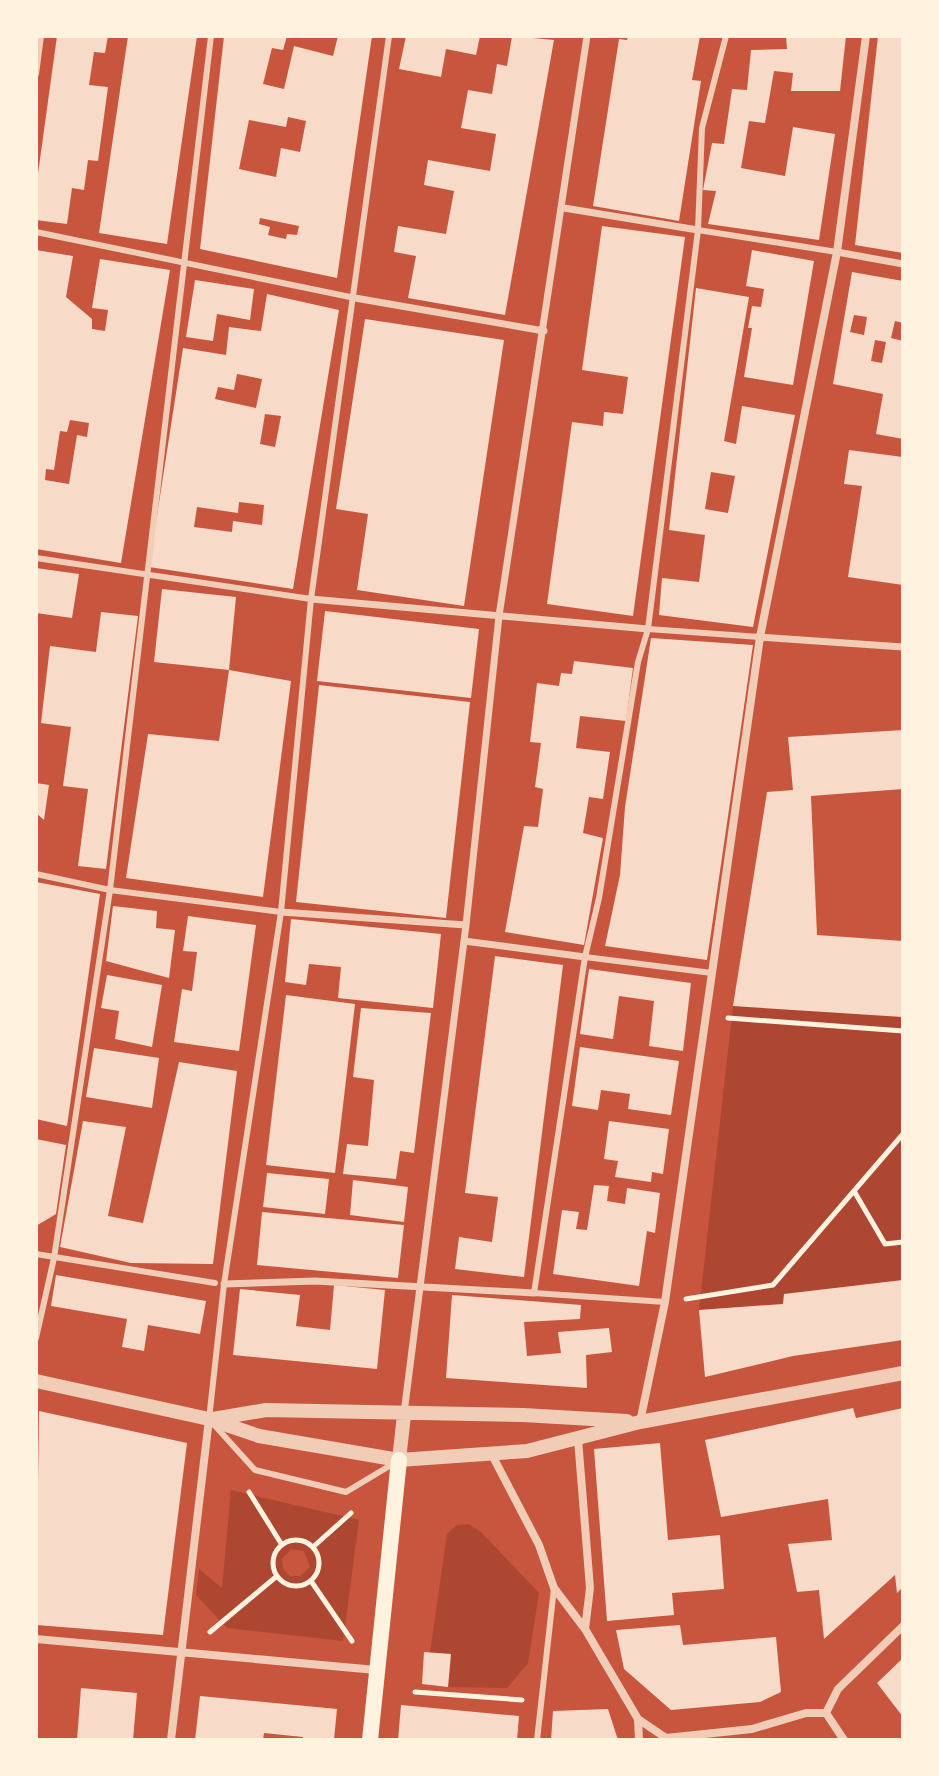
<svg xmlns="http://www.w3.org/2000/svg" width="939" height="1776" font-family="Commissioner,sans-serif">
<rect width="100%" height="100%" fill="#c8553d"/>
<!-- green -->
<path fill="#ae4732" fill-rule="evenodd" d="M733,1006L903,1017V1280L784,1294L783,1304L699,1310Z
M231,1490L359,1520L343,1641L227,1628L196,1595L199,1569L222,1588ZM291,1549L304,1551L310,1567L300,1576H290L283,1569L282,1559Z
M468,1524L481,1532L539,1593L528,1663L507,1688L448,1687L451,1654L430,1653L447,1534L457,1525Z"/>
<!-- building -->
<path fill="#f7dbc8" fill-rule="evenodd" d="M57,36H108L105,53L94,52L89,85L108,87L98,161L88,160L84,190L72,188L67,224L36,220V188Z
M128,36H197L167,244L99,233Z
M224,36H287L283,50L272,48L263,84L284,89L294,46L333,56L338,36H372L337,278L200,249ZM288,117L306,121L300,152L281,148L276,177L239,169L249,120L286,127ZM260,218L299,226L297,235L287,234L286,239L268,235L270,227L259,224Z
M406,36H480L476,55L446,49L441,77L399,69Z
M512,36L554,40L505,315L408,298L416,256L394,252L398,226L446,234L454,191L424,185L428,160L490,171L496,134L461,128L468,90L492,94L497,64L507,66Z
M628,36H700L692,80L701,81L679,221L593,206L619,39L627,40Z
M786,36H846L840,91H791L793,73L774,71L765,123L749,121L741,168L785,176L793,127L835,134L819,240L708,224L716,191L703,190L712,143L724,144L732,89L747,90L751,50L787,49Z
M878,36H903V253L855,245Z
M602,226L685,237L633,616L547,604L572,422L603,426L604,412L623,414L628,377L582,370Z
M36,250L73,256L66,297L92,319V329L105,331L108,310L92,308L100,259L170,270L121,563L36,549ZM70,420L89,423L87,437L77,435L69,484L45,480L46,469L54,470L60,431L67,432Z
M752,250L814,261L793,385L744,377L752,328H748L752,306L761,307L764,289L746,286Z
M852,272L903,281V323L895,321L891,338L903,341V439L876,434L883,394L833,384ZM854,315L867,317L864,335L850,332ZM875,340L886,342L882,363L871,361Z
M195,280L254,289L250,320L217,314L213,341L186,337Z
M696,288L749,297L724,441L736,444L742,406L795,415L753,627L659,615L662,578L699,582L705,535L669,530ZM711,472L735,476L728,513L705,509Z
M267,294L339,310L293,589L149,567L183,348L226,355L229,327L261,331ZM237,374L262,379L256,408L215,399L218,387L234,390ZM265,414L281,416L275,447L260,444ZM239,502L264,505L262,525L233,521L232,532L194,527L197,507L238,513Z
M365,319L504,340L464,606L357,590L368,514L336,509Z
M849,450L903,457V585L848,577L862,486L844,484Z
M36,568L79,574L72,618L36,613Z
M162,589L236,597L229,670L154,662Z
M325,611L479,629L471,698L317,681Z
M101,612L138,616L106,869L78,866L88,789L63,786L71,727L41,723L50,646L96,652Z
M651,638L753,645L707,960L605,946L620,875L625,807Z
M574,661L633,668L626,721L580,716L576,748L610,752L603,799L589,797L583,833L603,838L584,945L505,932L524,826L538,827L543,789L535,787L541,743L530,742L537,683L559,686L561,673L572,674Z
M229,670L291,681L263,897L126,878L148,734L219,741Z
M319,685L470,702L446,918L296,902Z
M903,730V789L811,796L817,935L903,941V1017L733,1006L767,792L793,790L788,737Z
M36,783L49,785L44,820L36,813Z
M36,882L100,894L67,1126L36,1119Z
M113,906L157,911L156,928L175,930L169,978L106,961Z
M188,916L256,925L239,1051L174,1042L182,989L192,991L197,952L183,951Z
M291,919L441,934L433,1008L338,998L341,967L309,964L306,985L285,982Z
M495,956L563,965L524,1277L455,1269L459,1237L492,1242L498,1197L465,1193Z
M589,969L691,983L683,1051L649,1046L654,1001L619,996L613,1039L580,1034Z
M107,975L162,985L152,1047L115,1039L119,1011L101,1008Z
M286,995L355,1004L335,1173L266,1165Z
M361,1008L431,1013L414,1153L400,1151L396,1179L343,1174L347,1144L368,1146L374,1080L353,1077Z
M580,1047L679,1061L671,1115L628,1109L630,1094L601,1090L598,1110L572,1106Z
M94,1048L159,1058L152,1108L86,1097Z
M179,1062L237,1071L213,1264L131,1263L60,1247L83,1121L126,1127L108,1216L143,1223Z
M609,1121L669,1129L663,1174L652,1172L651,1182L615,1177L618,1161L604,1159Z
M36,1139L66,1145L56,1214L36,1226Z
M267,1173L329,1179L325,1214L263,1207Z
M353,1180L408,1187L404,1222L350,1215Z
M594,1185L609,1186L607,1201L625,1204L627,1188L660,1193L655,1233L647,1231L639,1286L553,1274L562,1210L579,1212L576,1229L587,1230Z
M262,1212L404,1225L398,1278L257,1265Z
M56,1275L206,1301L200,1334L148,1325L144,1351L122,1347L127,1319L51,1306Z
M903,1280V1340L793,1356L705,1377L699,1310L783,1304L784,1294Z
M334,1285L385,1290L377,1369L233,1355L240,1289L300,1295L296,1326L330,1330Z
M452,1295L581,1305L580,1319L524,1322L527,1356L561,1353L558,1332L609,1328L612,1352L586,1355L587,1388L446,1378Z
M853,1408L856,1418L903,1408V1587L897,1593L895,1575L824,1639L819,1590L797,1592L788,1544L832,1540L828,1499L721,1517L705,1440Z
M39,1411L187,1443L163,1635L36,1625Z
M660,1443L668,1540L720,1535L724,1589L672,1593L674,1615L607,1621L594,1449Z
M680,1625L683,1645L776,1637L781,1692L760,1702L671,1710L624,1669L616,1630Z
M424,1652L451,1654L448,1687L422,1684Z
M903,1658V1717L877,1683Z
M81,1688L137,1693L133,1740H77Z
M200,1696L337,1709L334,1740H303V1737L264,1733L263,1740H195Z
M401,1705L519,1716L517,1740H398Z
M608,1709L618,1740H551L553,1711Z"/>
<g fill="none" stroke-linecap="round" stroke-linejoin="round">
<!-- path -->
<path stroke="#fff3e0" stroke-width="5" d="M728,1018L903,1031
M854,1191L885,1244L903,1242
M686,1299L773,1285L903,1134
M249,1492L282,1545
M273 1563a23 23 0 1 1 46 0a23 23 0 1 1-46 0Z
M313,1547L351,1513
M311,1581L352,1641
M210,1632L277,1576
M415,1692L522,1700"/>
<!-- service -->
<path stroke="#f1ccb7" stroke-width="6" d="M389,36L311,599L281,912L224,1284L209,1419L255,1470L346,1492L396,1462
M36,74L41,36
M698,230L837,252
M36,232L355,298
M36,558L311,599
M648,629L760,637
M36,874L110,890L281,912
M585,957L712,973
M36,1254L215,1283
M665,1302L534,1293L585,957L599,898L638,662L648,629L698,230L702,128L726,36
M36,1338L54,1258L110,890L211,36
M537,1740L554,1588"/>
<!-- pedestrian -->
<path stroke="#f1ccb7" stroke-width="7" d="M564,208L698,230
M837,252L903,264
M355,298L544,331
M311,599L648,629
M760,637L903,647
M281,912L466,925
M464,941L585,957
M224,1284L315,1281L534,1293
M404,1413L466,925L499,616L587,36"/>
<!-- minor -->
<path stroke="#f1ccb7" stroke-width="8" d="M640,1422L665,1302L760,637L837,252L866,36
M578,1439L590,1588L585,1629
M492,1455L539,1545L554,1588L585,1629L638,1719L639,1740
M36,1639L376,1670
M826,1713L844,1740
M638,1719L666,1738L752,1729L806,1713H826L838,1689L903,1626
M171,1740L209,1419"/>
<!-- tertiary -->
<path stroke="#f1ccb7" stroke-width="14" d="M36,1381L209,1419L259,1436L399,1460L527,1451L640,1422L903,1373
M213,1419L266,1410L523,1415L627,1421
M399,1460L404,1415"/>
<!-- secondary -->
<path stroke="#fff3e0" stroke-width="16" d="M370,1740L399,1460"/>
</g>
<!-- border -->
<rect width="939" height="1776" fill="none" stroke="#fff3e0" stroke-width="76"/>
</svg>
